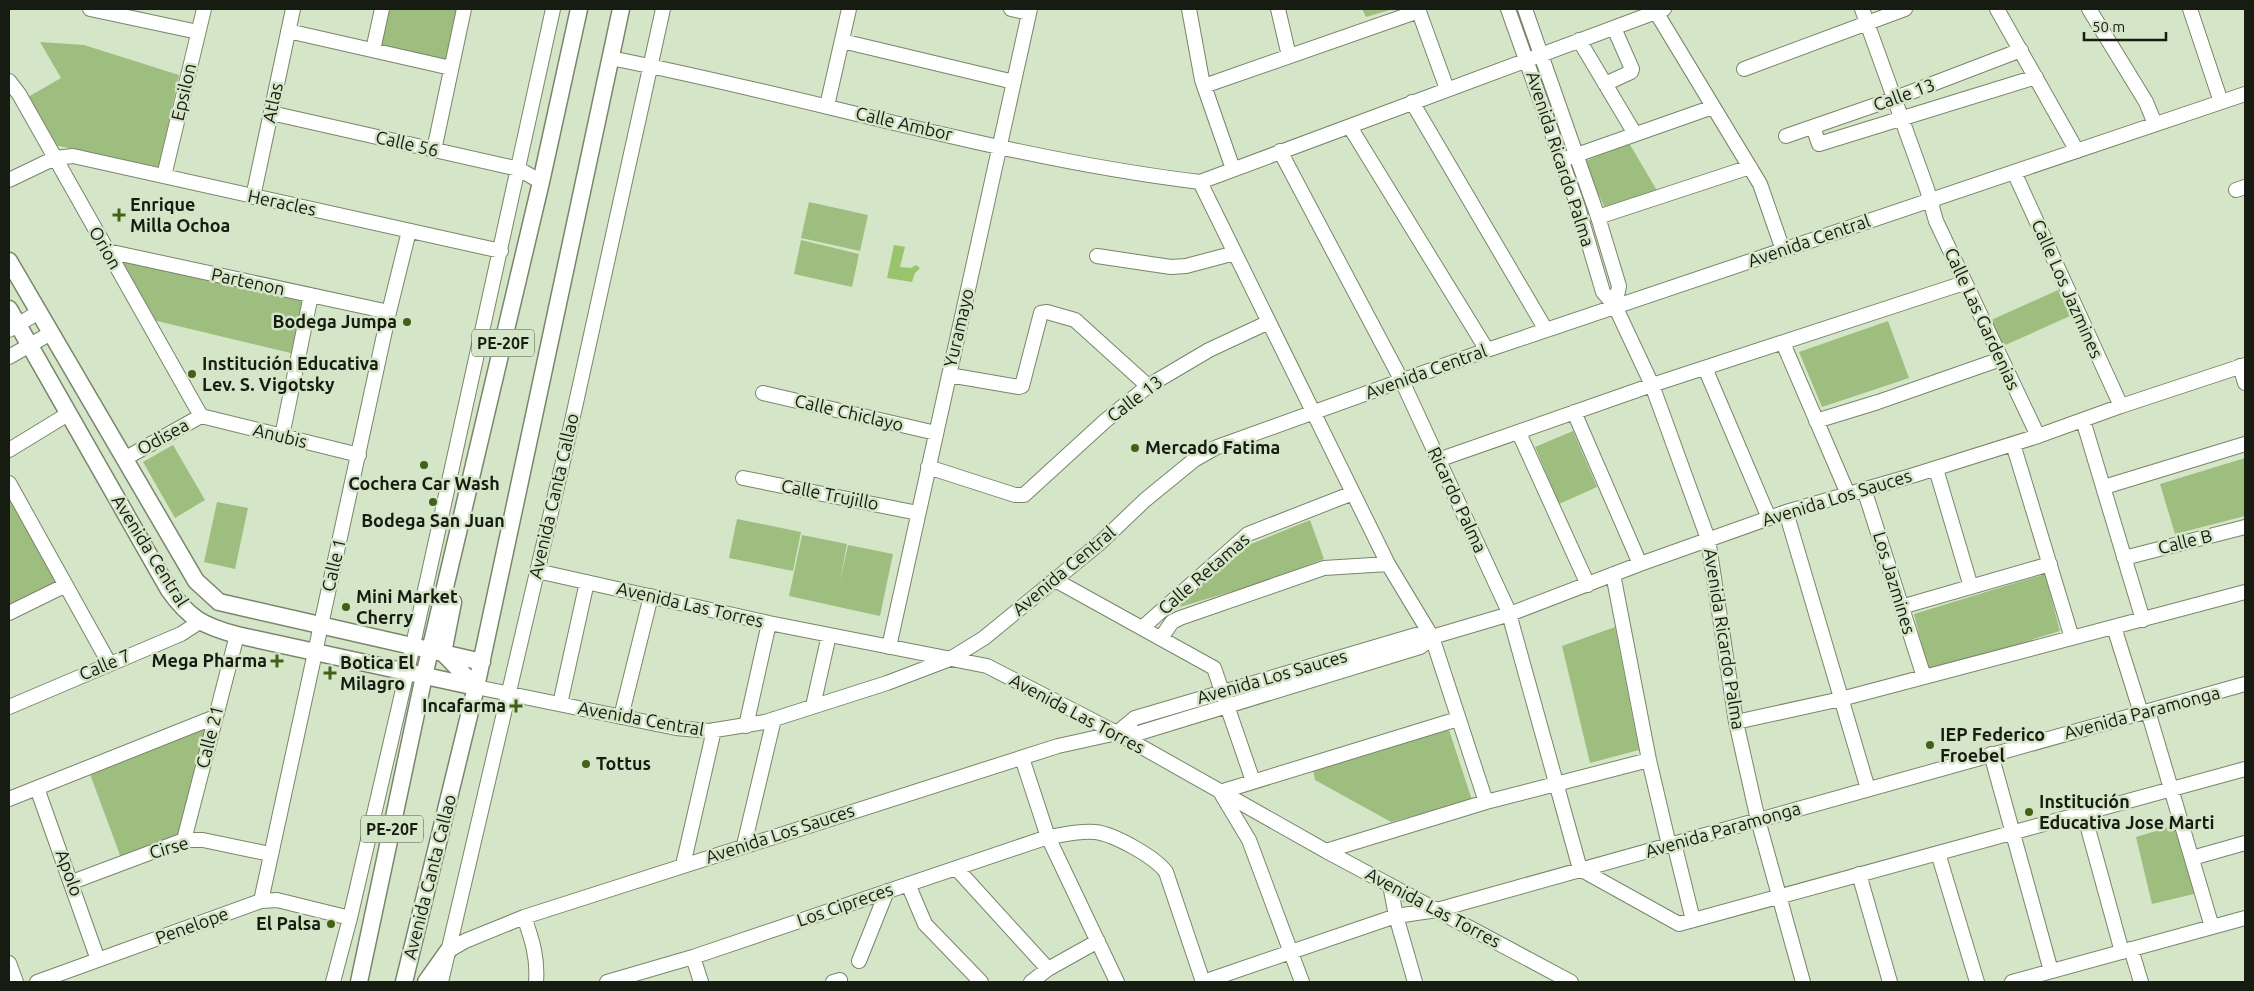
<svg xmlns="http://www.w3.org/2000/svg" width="2254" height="991" font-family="Ubuntu,sans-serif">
<rect width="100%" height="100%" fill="#d5e5c7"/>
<!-- green -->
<path fill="#9ebe7f" d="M384,9H459L446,65L376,49Z
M1362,9H1393L1366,17Z
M40,42L84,45L179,75L159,167L54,145L28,97L61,78Z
M1629,143L1659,194L1606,210L1583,162Z
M809,202L868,215L860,251L801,238Z
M801,240L859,254L852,287L794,274Z
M117,258L307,300L295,354L153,320Z
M2058,290L2070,316L2001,347L1989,321Z
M1888,321L1909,378L1822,407L1799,352Z
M1573,431L1597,487L1559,504L1535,447Z
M173,445L205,500L175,518L143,462Z
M2245,458V516L2175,534L2160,484Z
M9,491L58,583L9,606Z
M217,502L248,508L235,569L204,562Z
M737,519L801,532L793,571L729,558Z
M1310,520L1324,559L1264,582L1173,609L1251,544Z
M802,535L847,544L840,582L848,545L893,554L880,616L789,596Z
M2045,574L2060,631L1928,671L1914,614Z
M1615,627L1639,750L1590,763L1562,646Z
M206,726L181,837L121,858L90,774Z
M1449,730L1472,800L1391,822L1315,780L1313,769Z
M2179,824L2198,893L2152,904L2136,837Z"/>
<!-- water -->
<path fill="#99c46b" d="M894,245L905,247L900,267L911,268L916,265L920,268L915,273L912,282L887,278Z"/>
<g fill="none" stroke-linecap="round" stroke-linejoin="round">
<defs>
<path id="minor" d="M90,9L198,32
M1011,9L1029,13
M1189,9L1202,80L1233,169
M1278,9L1289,56
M1418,9L1447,89
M1508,9L1577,204L1603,292L1615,306L1652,385L1708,539L1736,722L1758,820L1803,982
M1525,9L1598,217L1619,286L1615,306
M1862,9L1927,189L1936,221L2038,436
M1997,9L2077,151
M2089,9L2146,102L2155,124
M2190,9L2221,102
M1656,12L1760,184L1783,250
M288,31L451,68
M1579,40L1635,134
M842,41L1014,82
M373,50L382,9
M610,58C807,96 1000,158 1200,182L1664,9
M1744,69L1905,9
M9,81L19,94L201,416
M1605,84L1631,72L1632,69L1614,28
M1204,86L1419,11
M1412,102L1546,330
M827,106L849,9
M271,113L519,169L541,182
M1350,127L1487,350
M1813,127L1819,144L2036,77
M1786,136L1893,99L2021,50
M434,150L464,9
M1280,151L1402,381L1508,610L1580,869L1679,924L2245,769
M1568,158L1713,107
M2014,172L2121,406
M164,176L204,9
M9,180L55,158L73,156L501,251
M1200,182L1388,564L1432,637L1486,802
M2236,190L2245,187
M253,197L293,9
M1598,217L1750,167
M107,251L389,312
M1097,256L1171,267L1186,266L1235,253
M9,330L39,312
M1783,343L1848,494
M9,357L51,333
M2240,366L2245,383
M1705,368L1769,518
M949,375L1019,387L1022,386L1041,313L1047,312L1075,320L1148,386
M763,393L936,433
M1574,412L1640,564
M201,416L359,455
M2083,420L2143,620
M1816,421L1878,402L2001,359
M1519,433L1588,585
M282,436L311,295
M2013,444L2072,638
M9,450L68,414
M124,459L201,416
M1438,460L1652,385L1964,283
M928,467L1015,495H1024L1105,421L1148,386L1209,350L1269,322
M1936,469L1971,587
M743,478L918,513
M9,483L109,663
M2104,487L2245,444
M1864,489L1924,677
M1786,512L1868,789
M2124,558L2245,527
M537,571L769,623L987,666L1117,733L1326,851L1571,982
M1613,574L1649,760L1669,845
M1055,580L1214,668L1253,781
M1901,607L2050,564
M9,613L66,585
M2114,627L2141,713
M1142,628L1248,534L1353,493
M1161,638L1172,622L1180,618L1324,568L1388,564
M889,647L1030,9
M476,687L676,728L709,731L765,722L887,683L950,659L984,638L1101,542L1145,500L1194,460L1217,447L1487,350L2245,94
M560,704L587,582
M813,706L829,635
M9,707L181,634L201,621
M2148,711L2212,927
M621,717L651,596
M1736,722L1841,699L2245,592
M746,726L769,623
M1117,733L1135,718L1416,635L1432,637
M1991,754L2051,971
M1022,758L1048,837L1117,982
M37,788L98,960
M1220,792L1458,719
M1222,795L1249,840L1302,982
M9,799L215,717
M2084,814L2122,952
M184,840L237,635
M1674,843L1693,920
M744,845L774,719
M1326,851L1486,802L1649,760
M1938,853L1977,982
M2192,858L2245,843
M683,865L714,730
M956,868L1048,969
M1859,874L1890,982
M72,882L184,840H203L270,854
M908,884L925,924L981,982
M1390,885L1396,916L1415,982
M261,901L389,312L409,231
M524,917C532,939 538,958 536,982
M2131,949L2141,982
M448,951L465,941L524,917L1058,746L1117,733H1139L1420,647L1432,637L1510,614L1640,564L1786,512L1911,476L2038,436L2121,406L2245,365
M693,957L701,982
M859,961L887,891
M9,963L16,982
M37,982L261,901L277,900L350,918
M333,982L350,918L407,672L553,9
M441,982L564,457L663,9
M607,982L693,957L1048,837C1063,835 1080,830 1095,832C1114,834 1155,857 1166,872L1203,982
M833,982L840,980
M1031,982L1048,969L1098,941
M1203,982L1396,916L1437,910L2245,684
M2012,982L2245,918"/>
<path id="major" d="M9,261L196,581L219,602L482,662
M9,309L169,590C189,618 203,626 237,635L476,687
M453,602L443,653L476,687
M359,982L424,676L541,182L579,9
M404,982L476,687L621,9
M426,982L448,951"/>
</defs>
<!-- minor casing -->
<use href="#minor" stroke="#78866b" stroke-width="16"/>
<!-- major casing -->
<use href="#major" stroke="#78866b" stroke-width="19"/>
<!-- minor -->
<use href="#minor" stroke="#fff" stroke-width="14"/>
<!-- major -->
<use href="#major" stroke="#fff" stroke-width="16"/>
</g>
<!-- markers -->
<g fill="#416116" stroke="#d5e5c7" stroke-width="2">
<path d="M116.5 207.5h5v5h5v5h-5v5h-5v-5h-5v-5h5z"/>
<circle cx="407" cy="322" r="5"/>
<circle cx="192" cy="374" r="5"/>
<circle cx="1135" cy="448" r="5"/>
<circle cx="424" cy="465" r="5"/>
<circle cx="433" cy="502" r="5"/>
<circle cx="346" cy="607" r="5"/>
<path d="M274.5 653.5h5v5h5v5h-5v5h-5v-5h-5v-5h5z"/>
<path d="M327.5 665.5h5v5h5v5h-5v5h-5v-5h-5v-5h5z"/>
<path d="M513.5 698.5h5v5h5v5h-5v5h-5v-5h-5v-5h5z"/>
<circle cx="1930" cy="745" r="5"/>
<circle cx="586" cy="764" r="5"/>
<circle cx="2029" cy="812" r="5"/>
<circle cx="331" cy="924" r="5"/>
</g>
<g text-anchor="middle" stroke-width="5" stroke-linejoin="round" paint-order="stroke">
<!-- shield labels -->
<g fill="#d5e5c7" stroke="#505848" stroke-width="1">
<rect x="472" y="329.5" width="62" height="27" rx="4"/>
<rect x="361" y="815.5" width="62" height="27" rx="4"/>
</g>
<g font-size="16" font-weight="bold" fill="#171c12">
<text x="503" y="349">PE-20F</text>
<text x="392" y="835">PE-20F</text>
</g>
<!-- street labels -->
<g font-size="18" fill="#171c12" stroke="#d5e5c7">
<text transform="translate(184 92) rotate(-77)" y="6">Epsilon</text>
<text transform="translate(1904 95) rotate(-20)" y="6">Calle 13</text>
<text transform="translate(273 103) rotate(-78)" y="6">Atlas</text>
<text transform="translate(904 124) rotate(13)" y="6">Calle Ambor</text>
<text transform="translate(407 144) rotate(13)" y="6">Calle 56</text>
<text transform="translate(1560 159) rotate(72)" y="6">Avenida Ricardo Palma</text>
<text transform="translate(282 203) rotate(12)" y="6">Heracles</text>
<text transform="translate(1809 241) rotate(-19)" y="6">Avenida Central</text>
<text transform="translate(105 248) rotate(60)" y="6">Orion</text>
<text transform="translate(248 282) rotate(12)" y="6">Partenon</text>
<text transform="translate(2067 289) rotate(66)" y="6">Calle Los Jazmines</text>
<text transform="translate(1982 319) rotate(65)" y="6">Calle Las Gardenias</text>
<text transform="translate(959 328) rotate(-77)" y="6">Yuramayo</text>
<text transform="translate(1426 372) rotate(-20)" y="6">Avenida Central</text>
<text transform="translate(1135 399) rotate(-37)" y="6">Calle 13</text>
<text transform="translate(849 413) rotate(13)" y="6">Calle Chiclayo</text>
<text transform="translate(280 436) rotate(14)" y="6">Anubis</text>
<text transform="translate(163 437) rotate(-29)" y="6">Odisea</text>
<text transform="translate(830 495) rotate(11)" y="6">Calle Trujillo</text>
<text transform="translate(554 496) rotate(-77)" y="6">Avenida Canta Callao</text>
<text transform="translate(1837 498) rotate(-17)" y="6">Avenida Los Sauces</text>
<text transform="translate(1457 500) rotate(65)" y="6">Ricardo Palma</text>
<text transform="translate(2185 542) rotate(-14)" y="6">Calle B</text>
<text transform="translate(150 551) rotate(58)" y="6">Avenida Central</text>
<text transform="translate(334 565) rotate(-77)" y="6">Calle 1</text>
<text transform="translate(1064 571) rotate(-40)" y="6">Avenida Central</text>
<text transform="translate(1204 574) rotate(-41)" y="6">Calle Retamas</text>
<text transform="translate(1894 583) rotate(73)" y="6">Los Jazmines</text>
<text transform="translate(690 605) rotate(13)" y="6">Avenida Las Torres</text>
<text transform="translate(1724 639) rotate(81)" y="6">Avenida Ricardo Palma</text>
<text transform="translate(105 665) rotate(-23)" y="6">Calle 7</text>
<text transform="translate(1272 677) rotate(-16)" y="6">Avenida Los Sauces</text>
<text transform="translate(2142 713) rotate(-15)" y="6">Avenida Paramonga</text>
<text transform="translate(1077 714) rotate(28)" y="6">Avenida Las Torres</text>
<text transform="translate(641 719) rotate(10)" y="6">Avenida Central</text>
<text transform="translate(210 737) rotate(-76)" y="6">Calle 21</text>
<text transform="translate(1723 830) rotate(-16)" y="6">Avenida Paramonga</text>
<text transform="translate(780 834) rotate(-18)" y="6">Avenida Los Sauces</text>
<text transform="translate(169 848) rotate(-16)" y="6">Cirse</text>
<text transform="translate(69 873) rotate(70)" y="6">Apolo</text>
<text transform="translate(430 877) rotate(-76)" y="6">Avenida Canta Callao</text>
<text transform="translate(845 905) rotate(-19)" y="6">Los Cipreces</text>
<text transform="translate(1433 908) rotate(28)" y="6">Avenida Las Torres</text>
<text transform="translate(192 926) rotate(-20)" y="6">Penelope</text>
</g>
<!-- poi labels -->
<g font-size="18" font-weight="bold" fill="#171c12" stroke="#d5e5c7" text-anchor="start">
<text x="130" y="211">Enrique<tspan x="130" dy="21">Milla Ochoa</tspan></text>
<text x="397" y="328" text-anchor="end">Bodega Jumpa</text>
<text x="202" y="370">Institución Educativa<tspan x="202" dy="21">Lev. S. Vigotsky</tspan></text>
<text x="1145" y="454">Mercado Fatima</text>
<text x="424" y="490" text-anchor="middle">Cochera Car Wash</text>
<text x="433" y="527" text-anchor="middle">Bodega San Juan</text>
<text x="356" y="603">Mini Market<tspan x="356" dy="21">Cherry</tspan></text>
<text x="267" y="667" text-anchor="end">Mega Pharma</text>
<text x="340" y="669">Botica El<tspan x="340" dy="21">Milagro</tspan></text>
<text x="506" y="712" text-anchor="end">Incafarma</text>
<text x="1940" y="741">IEP Federico<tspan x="1940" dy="21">Froebel</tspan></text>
<text x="596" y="770">Tottus</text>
<text x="2039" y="808">Institución<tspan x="2039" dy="21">Educativa Jose Marti</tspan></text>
<text x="321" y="930" text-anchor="end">El Palsa</text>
</g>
</g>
<!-- border -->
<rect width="2254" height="991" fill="none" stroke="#171c12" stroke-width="20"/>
<!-- scale -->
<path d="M2084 32v8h82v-8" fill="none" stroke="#171c12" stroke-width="2.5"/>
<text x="2092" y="32" font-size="15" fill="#171c12" stroke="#d5e5c7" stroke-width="4" paint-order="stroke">50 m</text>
</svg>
